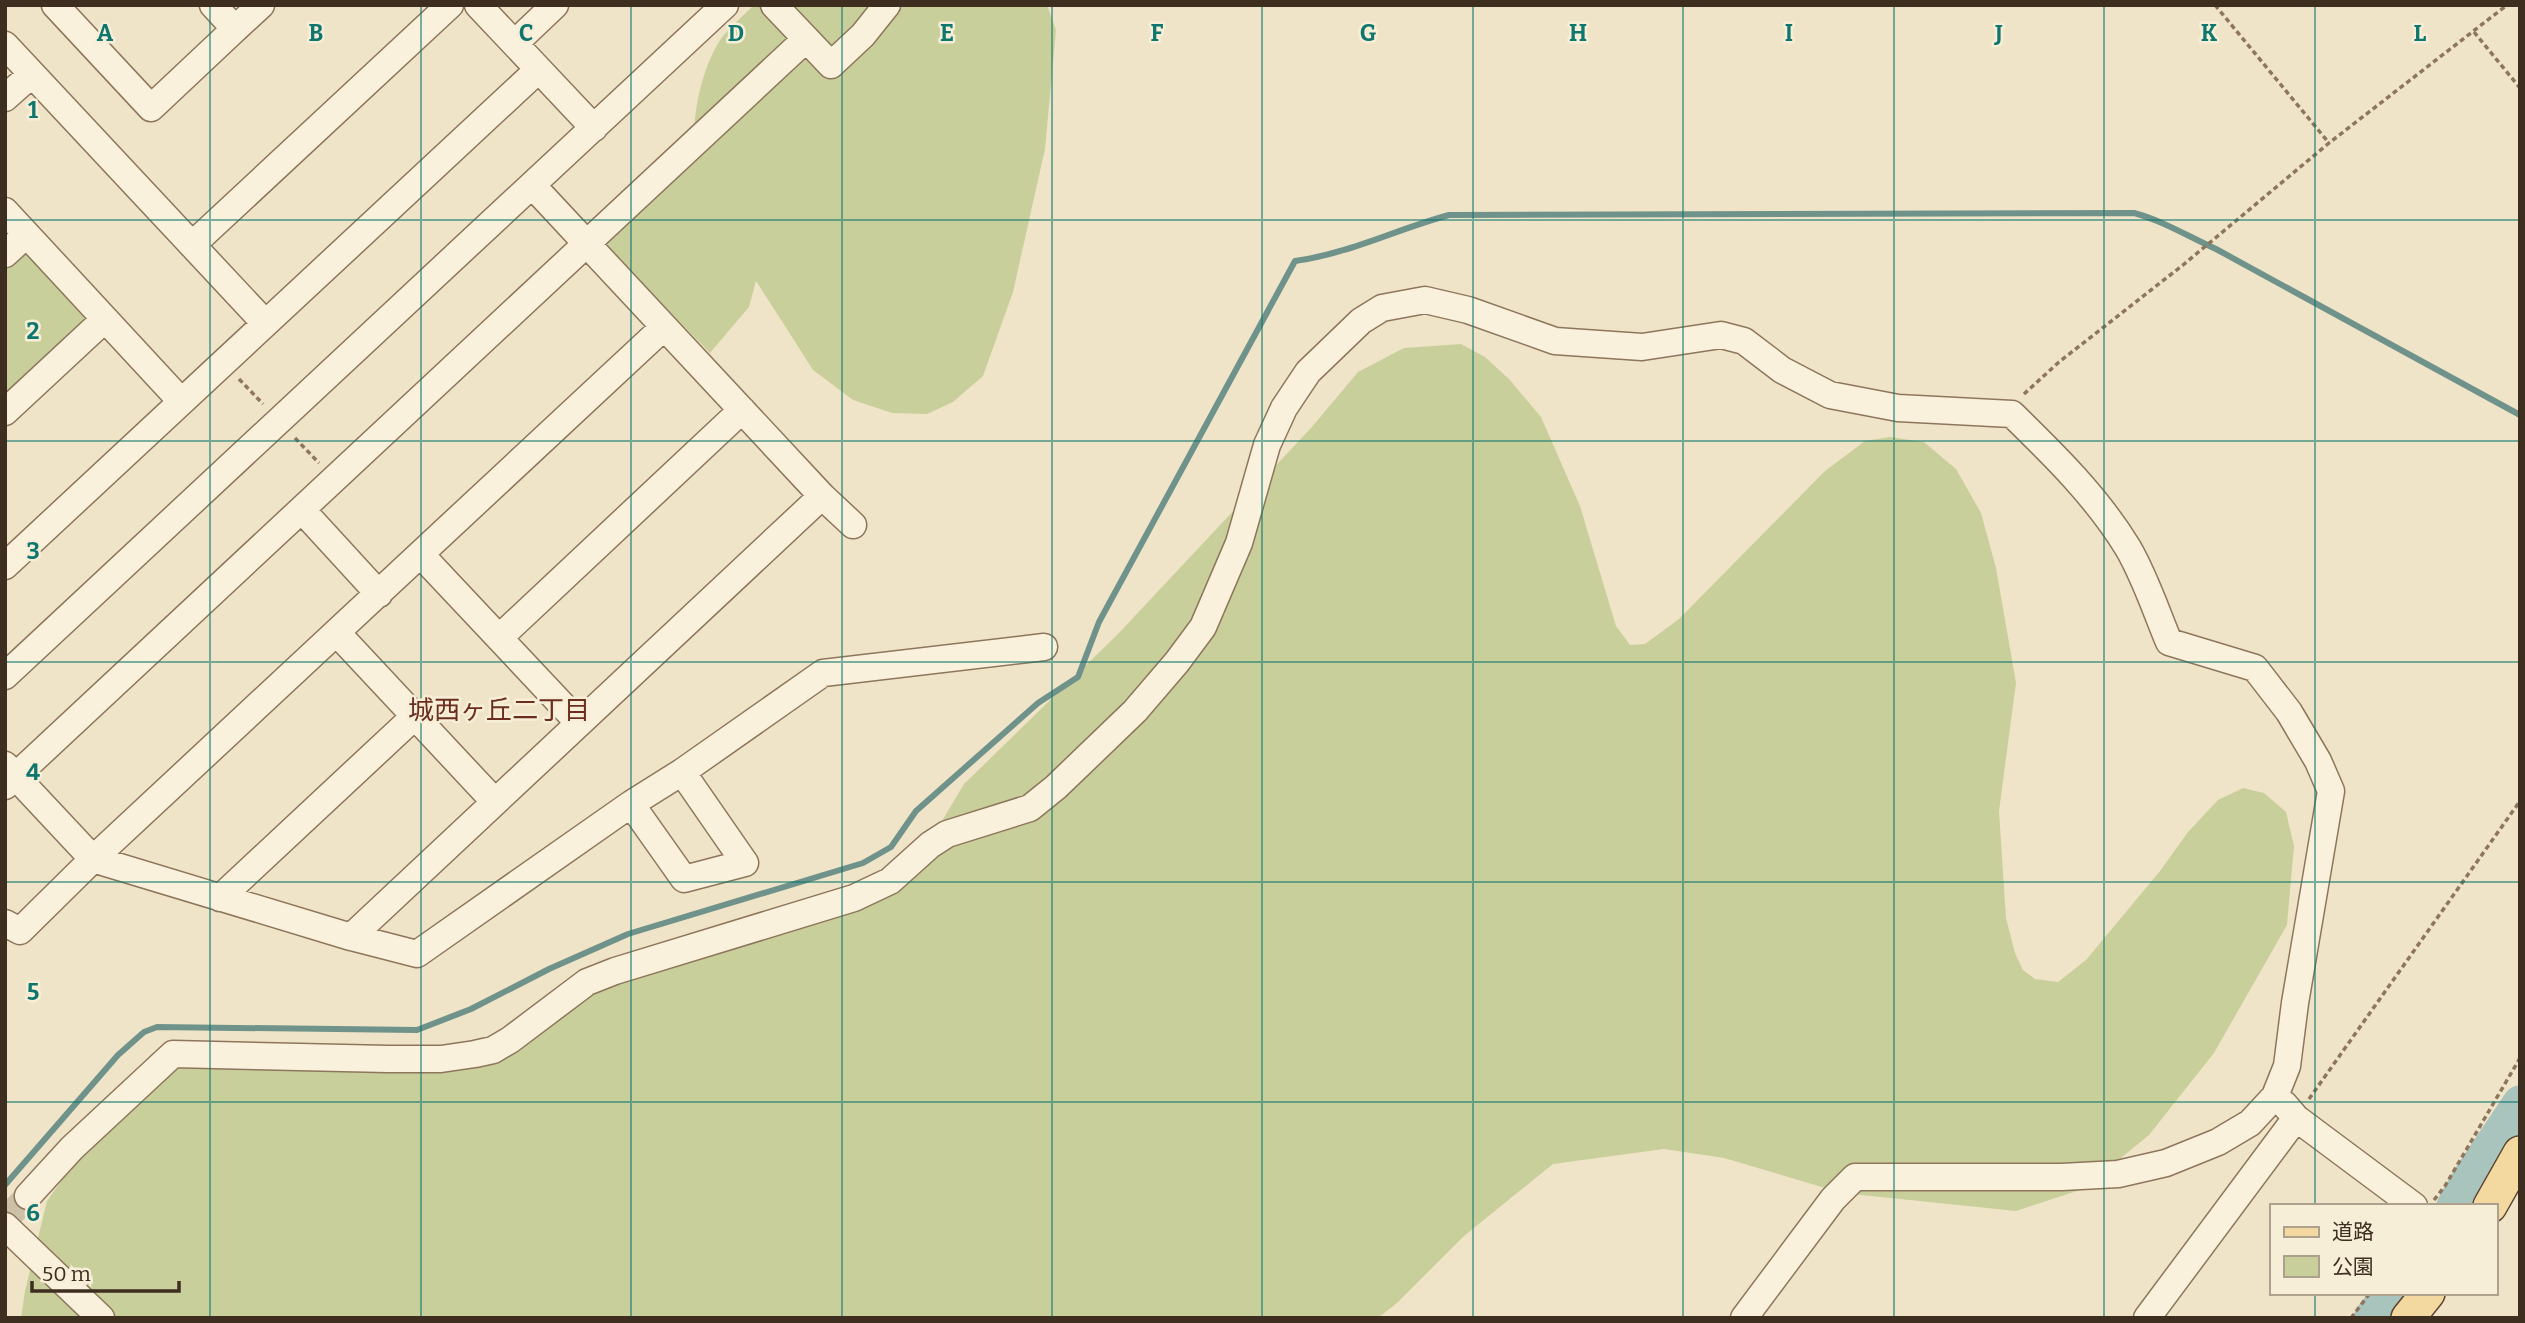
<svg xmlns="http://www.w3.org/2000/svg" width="2525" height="1323" font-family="Bitter,'Noto Sans JP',serif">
<rect width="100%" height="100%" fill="#f0e4c8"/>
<!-- green -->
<path fill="#c9cf9b" d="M754,5H1047L1056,30L1045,149L1013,292L983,376L953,402L927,414L892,413L853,400L813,370L756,281L749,307L710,353L607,247L605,241L696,161C689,126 701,65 723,36C732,25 744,15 754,5Z
M22,252L30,253L87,314L88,321L8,394L5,391V268Z
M1461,344L1485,357L1509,379L1541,417L1580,506L1616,626L1630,645L1645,644L1679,619L1825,471L1865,441L1890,437L1924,442L1956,469L1981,513L1996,568L2016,683L1999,811L2006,918L2015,953L2023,970L2035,979L2058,982L2086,960L2160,871L2188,832L2218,800L2243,788L2264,793L2286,812L2294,846L2287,925L2214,1053L2149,1135L2083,1189L2016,1211L1842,1193L1724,1158L1664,1149L1553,1164L1464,1236L1397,1303L1378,1318H21L25,1291L47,1201L72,1166L177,1058L514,1043L636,969L917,863L964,784L1118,634L1311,428L1358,372L1404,348Z"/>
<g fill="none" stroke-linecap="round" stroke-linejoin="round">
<!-- stream -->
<path stroke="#6f938a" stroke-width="6" d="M5,1185L118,1055L144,1032L157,1027L417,1030L471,1009L549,969L628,934L863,863L891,847L916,811L1038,703L1078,677L1099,622L1295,261C1348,254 1397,229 1449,215L2134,213C2164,221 2189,237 2216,249L2520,415"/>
<!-- river -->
<path stroke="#a9c4bc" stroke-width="35" d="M2454,1206L2469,1179L2520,1103
M2371,1318L2390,1293"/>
<!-- minor-tunnel -->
<path stroke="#ccc0a6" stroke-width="26" stroke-dasharray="26 13" stroke-linecap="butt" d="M5,1220L28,1196"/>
<defs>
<path id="minor" d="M55,5L151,108L235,29L213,5
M478,5L594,128
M774,5L831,65L863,35L887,5
M235,29L261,5
M515,43L555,5
M5,45L265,323
M5,98L32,74
M5,211L181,401
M192,245L450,5
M5,254L26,235
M5,412L105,319
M822,496L853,525
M302,510L379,594
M421,555L579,723
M5,566L538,70
M337,633L495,802
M499,638L742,410
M5,676L725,5
M5,765L93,859L351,937L417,954L631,804L682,772L823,673L1044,647
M5,786L806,39
M631,804L684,879L745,863L682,772
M220,898L415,716
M5,923L20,931L93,859L664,327
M351,937L822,496L532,185
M2284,1104L2296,1118L2414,1206
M28,1196L72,1148L173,1054L388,1059H441L475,1054L493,1050L510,1040L587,982L615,971L854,898L890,881L930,845L947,834L1030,808L1056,787L1135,711L1177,662L1203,627L1239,543L1267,445L1284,408L1308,372L1361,321L1382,308L1425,300L1468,310L1555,341L1642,347L1721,335L1744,341L1782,370L1830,395L1898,408L2012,414C2054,455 2097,497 2128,548C2145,577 2156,611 2169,642L2255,668L2289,712L2318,761L2331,791L2295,1003L2287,1066L2275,1096L2250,1123L2218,1142L2166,1163L2118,1174L2062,1177H1855L1833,1199L1744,1318
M5,1226L101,1318
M2147,1318L2296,1118"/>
<path id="major" d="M2490,1206L2520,1153
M2408,1318L2428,1293"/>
</defs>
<!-- minor casing -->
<use href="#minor" stroke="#8d765c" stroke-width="29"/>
<!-- major casing -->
<use href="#major" stroke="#5b4430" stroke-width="36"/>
<!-- path -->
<path stroke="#8d765c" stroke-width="3.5" stroke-dasharray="5 3.5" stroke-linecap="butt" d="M2215,5L2329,143
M2474,32L2520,88
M239,379L263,404
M2024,394L2059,362L2183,265L2329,143L2507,5
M295,438L319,463
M2309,1099L2520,801
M2434,1200L2445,1186L2520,1058
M2351,1318L2370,1293"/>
<!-- minor -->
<use href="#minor" stroke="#faf1dc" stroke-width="26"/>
<!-- major -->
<use href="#major" stroke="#f3d9a0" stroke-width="33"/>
</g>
<!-- grid -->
<path fill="none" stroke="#0f766e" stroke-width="2" stroke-opacity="0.55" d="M210,5V1318M421,5V1318M631,5V1318M842,5V1318M1052,5V1318M1262,5V1318M1473,5V1318M1683,5V1318M1894,5V1318M2104,5V1318M2315,5V1206M5,220H2520M5,441H2520M5,662H2520M5,882H2520M5,1102H2520M2315,1293V1318"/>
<g text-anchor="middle" stroke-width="5" stroke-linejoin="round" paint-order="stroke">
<!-- neighbourhood labels -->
<g font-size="26" fill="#6b2e1e" stroke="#f7eed8">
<text x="499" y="719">城西ヶ丘二丁目</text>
</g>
</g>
<g font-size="23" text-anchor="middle" font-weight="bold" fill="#0f766e" stroke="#f7eed8" stroke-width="5" stroke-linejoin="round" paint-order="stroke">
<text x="105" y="41">A</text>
<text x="316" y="41">B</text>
<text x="526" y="41">C</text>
<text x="736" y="41">D</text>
<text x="947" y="41">E</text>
<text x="1157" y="41">F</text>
<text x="1368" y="41">G</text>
<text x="1578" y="41">H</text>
<text x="1789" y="41">I</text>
<text x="1999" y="41">J</text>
<text x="2209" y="41">K</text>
<text x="2420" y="41">L</text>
<text x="33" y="118">1</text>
<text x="33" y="339">2</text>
<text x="33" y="559">3</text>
<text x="33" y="780">4</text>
<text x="33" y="1000">5</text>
<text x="33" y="1221">6</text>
</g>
<!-- border -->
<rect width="2525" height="1323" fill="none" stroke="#3d2e20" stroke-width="14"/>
<!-- legend -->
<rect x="2270" y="1204" width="228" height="91" fill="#f7eed8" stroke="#ada18e" stroke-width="2"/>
<rect x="2284" y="1227" width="35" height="10" fill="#f3d9a0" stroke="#ada18e" stroke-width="2"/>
<text x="2332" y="1239" font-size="21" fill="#3d2e20">道路</text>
<rect x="2284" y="1256" width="35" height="21" fill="#c9cf9b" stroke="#ada18e" stroke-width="2"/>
<text x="2332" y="1274" font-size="21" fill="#3d2e20">公園</text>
<!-- scale -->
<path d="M32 1281v10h147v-10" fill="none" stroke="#3d2e20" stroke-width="3.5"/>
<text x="42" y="1281" font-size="21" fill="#3d2e20" stroke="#f7eed8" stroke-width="5" paint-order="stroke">50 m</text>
</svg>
